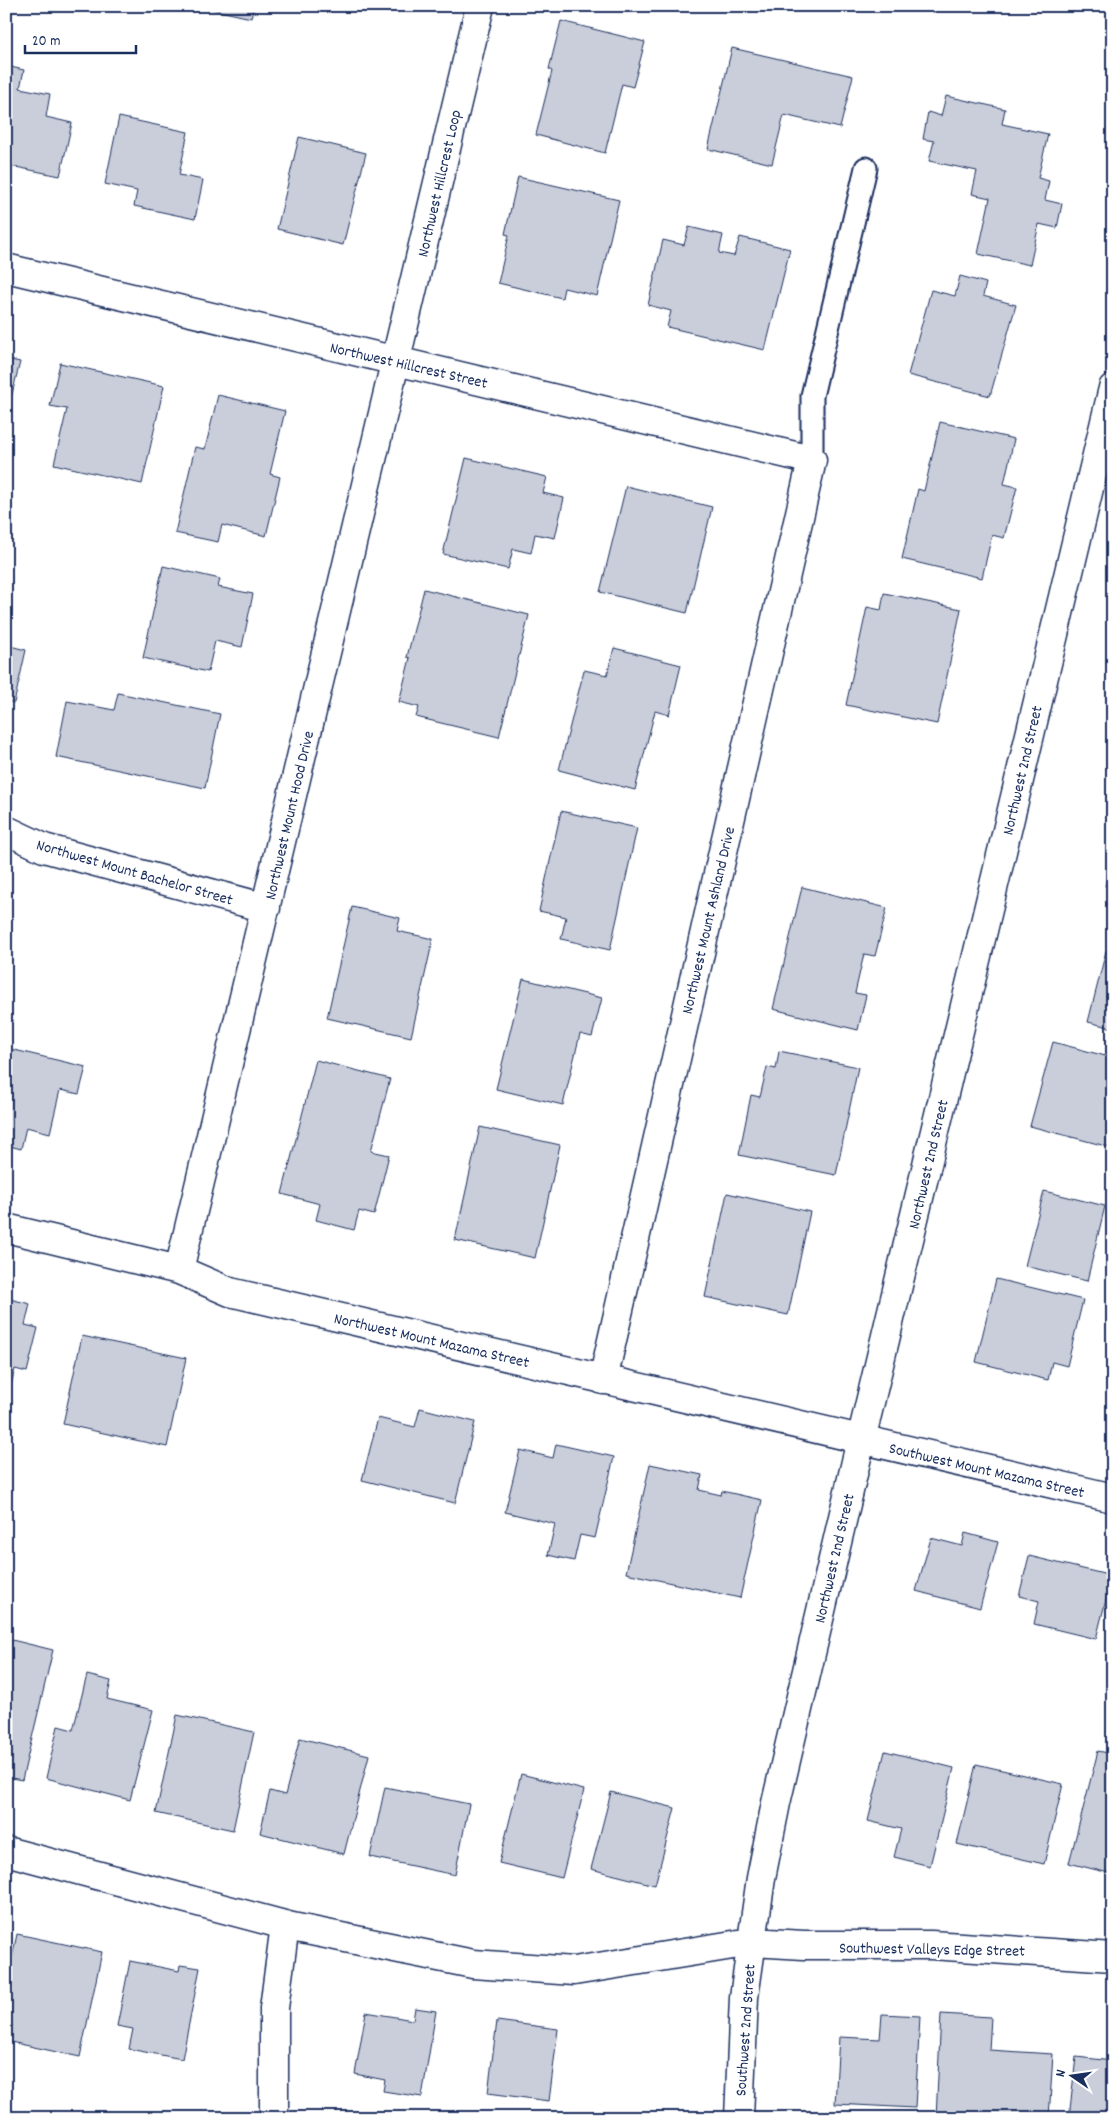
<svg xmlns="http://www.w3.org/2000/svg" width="1119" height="2124" font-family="Dekko,sans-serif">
<rect width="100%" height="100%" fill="#fff"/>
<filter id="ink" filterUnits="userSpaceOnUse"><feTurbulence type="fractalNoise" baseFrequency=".02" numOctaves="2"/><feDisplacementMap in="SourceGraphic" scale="10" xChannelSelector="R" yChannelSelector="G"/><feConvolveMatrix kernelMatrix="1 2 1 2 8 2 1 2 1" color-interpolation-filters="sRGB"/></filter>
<g filter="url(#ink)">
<!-- building -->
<path fill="#caceda" stroke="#1b2f5e" d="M197,6H254L251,18Z
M561,21L645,42L633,87L622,84L605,153L536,135L552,71L549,69Z
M732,48L853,76L840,128L784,115L772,164L708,149Z
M6,66L24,70L20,88L50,94L46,117L72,123L60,176L6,165Z
M946,96L1005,109L1002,124L1048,134L1038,178L1049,181L1045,200L1062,204L1057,228L1039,224L1030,265L978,254L990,198L972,194L977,171L929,161L934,141L923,139L928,112L941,116Z
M119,117L188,132L179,175L203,180L195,219L134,206L137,191L105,184Z
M299,137L366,153L343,245L277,229Z
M518,177L619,200L597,296L564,288L562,298L498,283L509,235L505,234Z
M689,227L723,235L719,253L734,256L740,237L790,249L765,350L667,327L671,311L648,305L663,240L684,245Z
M960,276L986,283L983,296L1016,305L990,396L908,375L931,290L955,296Z
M6,359L20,362L6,418Z
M60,363L164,386L142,484L54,464L67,409L50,406Z
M218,395L285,411L270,474L280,477L266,536L222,525L218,542L175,533L195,447L205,449Z
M940,422L1014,439L1004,484L1017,487L1004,538L992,535L982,578L902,559L918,489L924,491Z
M466,458L547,477L543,493L564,498L555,538L535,534L531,553L513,549L508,569L443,554Z
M626,486L712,507L687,613L600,592Z
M163,566L220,579L218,587L253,594L242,647L215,641L208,672L143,658Z
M424,589L529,615L499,737L416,717L419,707L399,702L410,658L407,657Z
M884,593L961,609L937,724L846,705L867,607L881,610Z
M6,645L26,650L14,703L6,701Z
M614,648L681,665L669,715L655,711L635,790L559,770L584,670L607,675Z
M118,693L220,714L205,788L56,757L67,701L114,710Z
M561,811L637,828L610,950L561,939L566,917L539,911Z
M1113,856V888L1105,886Z
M802,887L887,908L875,956L864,954L855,993L866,995L858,1030L773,1009Z
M352,907L400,918L397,931L433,939L411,1037L327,1018Z
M1106,951L1113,952V1028L1088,1022Z
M523,979L602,998L592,1037L580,1034L563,1105L496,1089Z
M1053,1042L1113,1058V1148L1030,1126Z
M6,1048L86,1067L79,1094L60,1090L50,1133L26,1127L21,1149L6,1145Z
M779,1051L858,1067L836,1175L739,1155L751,1095L760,1097L767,1067L776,1069Z
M316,1060L390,1079L371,1151L389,1155L374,1215L359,1211L354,1230L316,1220L320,1204L282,1194Z
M480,1127L560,1145L535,1258L455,1240Z
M1044,1191L1105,1206L1087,1281L1025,1266Z
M727,1193L810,1212L788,1315L705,1297Z
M996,1279L1083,1300L1067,1366L1052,1362L1048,1380L976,1362Z
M6,1298L30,1304L25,1325L38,1328L27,1372L15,1369L7,1401Z
M82,1336L186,1358L167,1447L63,1424Z
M420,1408L475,1422L455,1503L362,1480L378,1418L415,1427Z
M556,1444L614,1457L595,1538L580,1535L574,1561L548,1555L555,1524L505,1512L520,1450L553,1458Z
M650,1464L702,1475L699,1490L721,1495L722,1491L762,1500L740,1598L626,1573Z
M965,1533L998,1542L980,1608L916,1591L931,1538L962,1546Z
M1029,1556L1112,1576L1096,1639L1034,1624L1039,1601L1019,1596Z
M12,1640L53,1650L22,1780L6,1777V1664Z
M87,1675L111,1681L107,1699L153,1710L130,1800L46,1778L58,1726L73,1730Z
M177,1715L254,1732L233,1830L156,1813Z
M300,1738L369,1755L344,1854L260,1833L270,1791L285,1795Z
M885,1751L954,1768L930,1866L894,1857L901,1829L868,1821Z
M1098,1751L1113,1754V1874L1069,1863Z
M976,1764L1063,1784L1044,1864L957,1844Z
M521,1774L584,1790L562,1878L499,1863Z
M385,1787L469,1804L455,1875L370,1857Z
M611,1792L675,1808L655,1885L591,1869Z
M17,1934L102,1952L80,2057L6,2041V1986Z
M130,1961L179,1971L180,1965L200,1968L182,2059L129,2049L133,2029L117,2026Z
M415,2008L436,2011L422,2097L383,2091L385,2080L355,2074L366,2012L413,2020Z
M882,2014L920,2016L915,2108L835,2104L839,2037L880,2039Z
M941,2014L991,2017L989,2050L1053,2054L1049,2118H936Z
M497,2021L558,2029L549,2101L488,2093Z
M1076,2057L1113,2061V2118H1069Z"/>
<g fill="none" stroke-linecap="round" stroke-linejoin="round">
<defs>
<path id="service" d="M812,460V396L866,168"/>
<path id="minor" d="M6,268L812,460L603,1380
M6,830L44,848L266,908
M6,1228L179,1270L230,1292L1113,1498
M179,1270L480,6
M6,1851L292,1927L473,1964L574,1971L751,1942L804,1945H931L1113,1957
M274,2118V2008L285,1925
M739,2118L744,1997L761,1878L776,1803L861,1440"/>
<path id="tertiary" d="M861,1440L1113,388"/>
</defs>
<!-- service casing -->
<use href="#service" stroke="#1b2f5e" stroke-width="25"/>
<!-- minor casing -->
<use href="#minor" stroke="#1b2f5e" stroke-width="31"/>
<!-- tertiary casing -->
<use href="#tertiary" stroke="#1b2f5e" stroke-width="31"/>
<!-- service -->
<use href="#service" stroke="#fff" stroke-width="21"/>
<!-- minor -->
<use href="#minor" stroke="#fff" stroke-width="28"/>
<!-- tertiary -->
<use href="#tertiary" stroke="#fff" stroke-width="28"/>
</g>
</g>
<g text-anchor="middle" stroke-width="5" stroke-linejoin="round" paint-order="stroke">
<!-- street labels -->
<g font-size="16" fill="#1b2f5e" stroke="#fff">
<text transform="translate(438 183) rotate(-77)" y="6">Northwest Hillcrest Loop</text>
<text transform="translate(409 364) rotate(13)" y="6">Northwest Hillcrest Street</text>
<text transform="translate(1021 770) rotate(-77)" y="6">Northwest 2nd Street</text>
<text transform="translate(288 815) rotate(-77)" y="6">Northwest Mount Hood Drive</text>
<text transform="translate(135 871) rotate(16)" y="6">Northwest Mount Bachelor Street</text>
<text transform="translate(707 920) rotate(-77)" y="6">Northwest Mount Ashland Drive</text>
<text transform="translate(927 1164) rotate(-77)" y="6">Northwest 2nd Street</text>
<text transform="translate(432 1339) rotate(13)" y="6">Northwest Mount Mazama Street</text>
<text transform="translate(987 1469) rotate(13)" y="6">Southwest Mount Mazama Street</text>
<text transform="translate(833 1558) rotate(-77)" y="6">Northwest 2nd Street</text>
<text transform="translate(932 1948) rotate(1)" y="6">Southwest Valleys Edge Street</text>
<text transform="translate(744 2030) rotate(-86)" y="6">Southwest 2nd Street</text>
</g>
</g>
<!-- margin -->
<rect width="1119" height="2124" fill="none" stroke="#fff" stroke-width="25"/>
<rect x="12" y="12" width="1094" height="2099" fill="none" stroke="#1b2f5e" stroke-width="2" filter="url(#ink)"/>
<!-- north arrow -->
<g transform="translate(1072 2076) rotate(283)" stroke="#ffffff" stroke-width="4" paint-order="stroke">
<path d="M0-4L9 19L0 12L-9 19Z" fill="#1b2f5e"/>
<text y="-8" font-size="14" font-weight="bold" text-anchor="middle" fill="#1b2f5e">N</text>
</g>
<!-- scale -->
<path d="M25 45v8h111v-8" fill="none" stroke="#1b2f5e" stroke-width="2.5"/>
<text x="32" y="45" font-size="15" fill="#1b2f5e" stroke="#ffffff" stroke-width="4" paint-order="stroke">20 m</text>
</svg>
